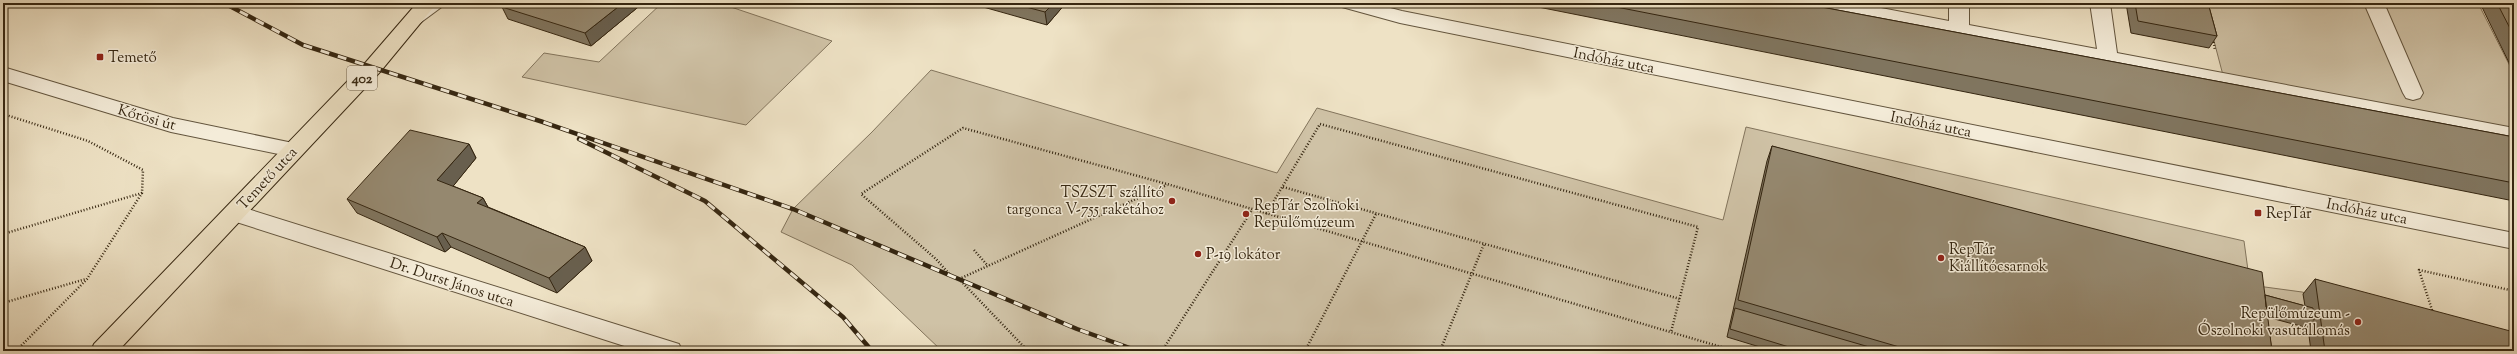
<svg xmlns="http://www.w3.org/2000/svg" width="2517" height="354" font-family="'Sorts Mill Goudy',serif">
<rect width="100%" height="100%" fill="#eee2c5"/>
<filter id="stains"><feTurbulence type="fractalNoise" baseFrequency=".005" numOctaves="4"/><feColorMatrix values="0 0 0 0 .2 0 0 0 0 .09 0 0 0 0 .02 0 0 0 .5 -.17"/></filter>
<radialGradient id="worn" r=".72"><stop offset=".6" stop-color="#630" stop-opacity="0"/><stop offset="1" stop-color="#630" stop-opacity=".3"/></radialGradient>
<!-- green -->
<path fill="#cfc2a6" stroke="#82745c" d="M662,3H719L832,41L746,125L522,77L544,53L599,62Z
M2204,3H2478L2514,74V135L2224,79Z
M931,70L1277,173L1317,108L1723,220L1746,127L2244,241L2250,285L2302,292L2514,348V351H942L852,265L781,232L793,209L872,132Z"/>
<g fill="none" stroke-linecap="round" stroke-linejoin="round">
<defs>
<path id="lane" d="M431,3H447L420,23H410L408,20L410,17Z"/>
<path id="street" d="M1339,3H1371L1402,11L2514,233V249L1400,23L1342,7Z
M1814,3H1855L1949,21V3H1969V25L2097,49L2090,3H2110L2117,53L2514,128V142L1824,9L1817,7Z
M2364,3H2384L2423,93L2420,98L2413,100L2406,98L2403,93Z
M3,67L173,118L293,143L301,145L304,150L301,155L293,157L171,132L3,81Z
M235,205L679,344L682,351H640L227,219L224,213L227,207Z"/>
<path id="primary" d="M417,3H437L380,72L118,351H91L94,344L366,62Z"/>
</defs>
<!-- lane casing -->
<use href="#lane" stroke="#63553e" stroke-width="2"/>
<!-- street casing -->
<use href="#street" stroke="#63553e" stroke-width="2"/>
<!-- primary casing -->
<use href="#primary" stroke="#352611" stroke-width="2"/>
<!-- path -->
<path stroke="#352611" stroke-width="2.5" stroke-dasharray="1 2" stroke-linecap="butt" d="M2213,39L2215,50
M3,114L88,141L143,170L142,193L87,279L16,351
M1283,187L1680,299
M1266,214L1320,124L1698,227L1671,332
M3,234L142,193
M974,250L988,266
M959,279L1167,185
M3,303L86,279
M2433,313L2419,270L2514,291
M1028,351L959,279L950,275L936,259L861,194L963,128L1167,184L1735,351
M1162,351L1252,210
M1305,351L1376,214
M1440,351L1484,244"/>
<!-- lane -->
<use href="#lane" fill="#f4ecd9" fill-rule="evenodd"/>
<!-- street -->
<use href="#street" fill="#f4ecd9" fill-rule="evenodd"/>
<!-- primary -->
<use href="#primary" fill="#eee2c5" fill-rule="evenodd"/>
<defs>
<path id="rail" d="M224,3L303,45L543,122L793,209L1077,329L1138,351
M579,139L705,201L843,317L872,351"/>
</defs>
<!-- rail casing -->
<use href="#rail" stroke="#352611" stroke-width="4.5"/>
<!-- rail -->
<use href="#rail" stroke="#f4ecd9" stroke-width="3" stroke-dasharray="9" stroke-linecap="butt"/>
</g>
<!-- wall -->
<path fill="#80755f" stroke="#352611" d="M508,3H643L591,46L508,19L502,7Z
M969,3H1066L1047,25Z
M1518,3H1800L2514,137V201Z
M2126,3H2208L2217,36L2209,48L2131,33Z
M2480,3H2514V73Z
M469,144L476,158L453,186L483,198L488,207L585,247L592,261L557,293L451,247L445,252L357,213L347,199Z
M1772,146L2265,295L2305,306L2303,294L2315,279L2514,351H2311L2308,328L2267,317L2272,351H1773L1727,337L1767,161Z"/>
<!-- shaded-wall -->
<path fill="#685f4e" stroke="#352611" d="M623,3H643L591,46L585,33Z
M1054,3H1066L1047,25L1045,12Z
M469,144L476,158L446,195L437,180Z
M483,198L491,213L477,203Z
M442,233L451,247L445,252L437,237Z
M585,247L592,261L557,293L549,278Z"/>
<!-- building -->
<path fill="#95886f" stroke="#352611" d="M508,3H623L585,33L502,7Z
M1011,3H1054L1045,12Z
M1596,3H1800L2514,137V183Z
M2135,3H2208L2217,36L2138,21Z
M2497,3H2514V36Z
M410,130L469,144L437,180L483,198L477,203L585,247L549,278L442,233L437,237L347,199Z
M1772,146L2262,272L2272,351H1913L1738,300Z
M2315,279L2514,332V351H2325Z
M2265,295L2313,308L2314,320L2266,307Z
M1735,308L1883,351H1802L1730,329Z"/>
<!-- markers -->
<g fill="#8f2418" stroke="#f4ecd9" stroke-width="1.5">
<rect x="96" y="53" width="8" height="8" rx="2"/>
<circle cx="1172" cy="201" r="4"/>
<rect x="2254" y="209" width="8" height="8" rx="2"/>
<circle cx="1246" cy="214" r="4"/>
<circle cx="1198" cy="254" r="4"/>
<circle cx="1941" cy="258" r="4"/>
<circle cx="2358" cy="322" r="4"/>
</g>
<g text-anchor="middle" stroke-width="3" stroke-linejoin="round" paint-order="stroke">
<!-- shield labels -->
<rect fill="#f4ecd9" stroke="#6e614d" stroke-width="1" x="347" y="66" width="30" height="24" rx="3"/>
<g font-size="14" font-weight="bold" fill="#352611">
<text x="362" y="83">402</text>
</g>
<!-- poi labels -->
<g font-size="15" fill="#352611" stroke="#f4ecd9" text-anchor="start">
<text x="108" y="62">Temető</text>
<text x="1164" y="197" text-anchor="end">TSZSZT szállító<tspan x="1164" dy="17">targonca V-755 rakétához</tspan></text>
<text x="1254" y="210">RepTár Szolnoki<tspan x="1254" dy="17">Repülőmúzeum</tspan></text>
<text x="2266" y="218">RepTár</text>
<text x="1949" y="254">RepTár<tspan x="1949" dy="17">Kiállítócsarnok</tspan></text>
<text x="1206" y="259">P-19 lokátor</text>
<text x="2350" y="318" text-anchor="end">Repülőmúzeum -<tspan x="2350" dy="17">Ószolnoki vasútállomás</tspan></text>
</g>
<!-- street labels -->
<g font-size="15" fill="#352611" stroke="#f4ecd9">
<text transform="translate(1614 60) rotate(11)" y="5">Indóház utca</text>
<text transform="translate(147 117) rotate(16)" y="5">Kőrösi út</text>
<text transform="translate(1931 124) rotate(11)" y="5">Indóház utca</text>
<text transform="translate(267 178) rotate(-47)" y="5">Temető utca</text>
<text transform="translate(2367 211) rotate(11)" y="5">Indóház utca</text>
<text transform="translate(452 282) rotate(18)" y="5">Dr. Durst János utca</text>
</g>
</g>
<!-- margin -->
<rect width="2517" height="354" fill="none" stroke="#eee2c5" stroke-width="16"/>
<rect x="4" y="4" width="2509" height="346" fill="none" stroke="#352611" stroke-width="2"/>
<rect x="8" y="8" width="2501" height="338" fill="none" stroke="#352611"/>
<rect width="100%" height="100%" filter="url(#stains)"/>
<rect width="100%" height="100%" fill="url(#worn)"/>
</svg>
